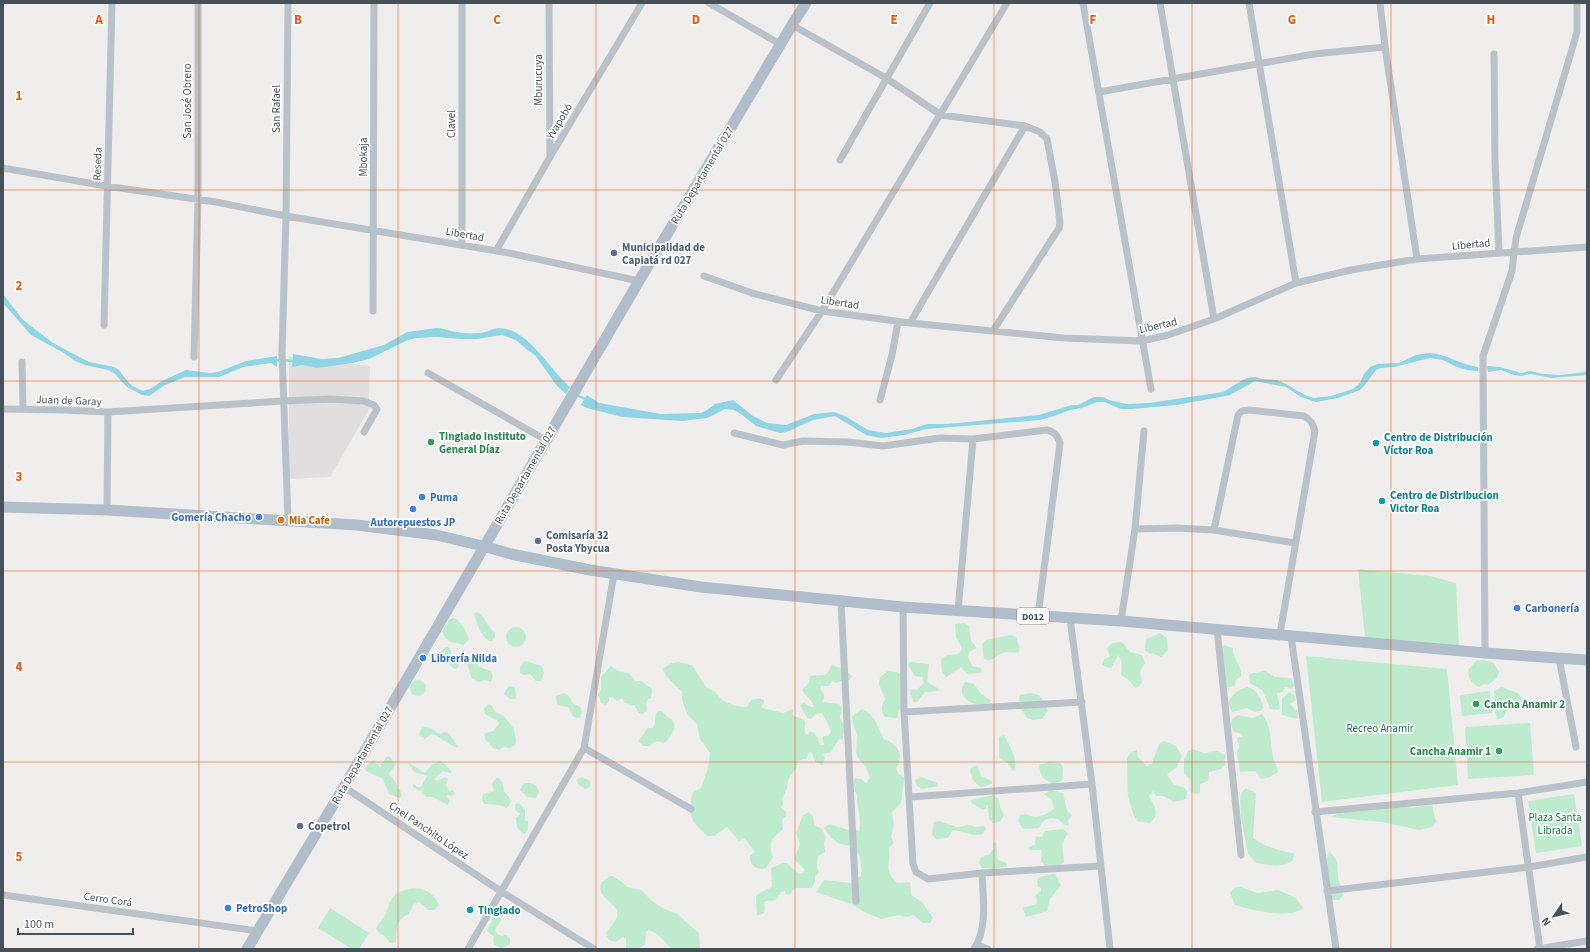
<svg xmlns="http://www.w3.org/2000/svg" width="1590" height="952" font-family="'Source Sans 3',sans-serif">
<rect width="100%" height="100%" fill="#f0eded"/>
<!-- education -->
<path fill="#e1dedf" d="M289,357L370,366L369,402L371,406L330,477L289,479Z"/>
<!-- green -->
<path fill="#beebce" d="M1358,569L1430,576L1456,583L1459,648L1365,638Z
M478,612C485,618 488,627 495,633V637L492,641C482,641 476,622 474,613Z
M453,618L457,619L464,628L469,639L464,645C451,641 449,645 442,632L449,620Z
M964,623L969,626L971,641L977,648L969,652L968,657L972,666L981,668L982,671L980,673L967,674L961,667L946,677L942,672L941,659L947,655L959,654L962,648L956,637L955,624Z
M506 637a10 10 0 1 1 20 0a10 10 0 1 1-20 0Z
M1160,633L1167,638L1168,650L1161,657L1152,653L1150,654L1145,650L1146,639Z
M1010,635L1016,637L1020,649L1019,652C1014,654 1007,651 1002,653C995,656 992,663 984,659L982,644L986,640Z
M1122,642L1130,652L1142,655L1145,663L1140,671L1142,683L1138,687L1135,688L1129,680L1121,675C1122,669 1123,660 1118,655L1111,668L1102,665L1104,659L1110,657L1107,648L1112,643Z
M1224,645L1233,648C1232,659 1242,665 1241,676L1236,680L1235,686L1223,688C1218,670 1215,663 1224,645Z
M446,647L450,648L452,657L456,659L459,666L456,669C451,668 452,666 448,662C443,659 440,660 439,652Z
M1306,656L1447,669L1458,785L1322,802Z
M472,659L475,660L479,667L491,671L493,676L491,682L485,680L479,682L472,679L467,663Z
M1482,660L1493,662L1499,672L1497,678L1488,685L1484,684L1479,687C1471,684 1469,679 1468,670L1476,661Z
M525,661L542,666L544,673L541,681H536L530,674L524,675L520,673V667Z
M678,662L692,665L706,687L715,692L723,701L736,706L747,707L751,700L759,698L764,700V703L761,707L763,708L783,713L794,709L792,714L794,716C811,721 803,721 805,733L808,735L810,732H813L818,738L819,743L822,745L824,744L822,738L824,736H828L831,732L829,726L822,713L816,714L811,719L807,718L800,705L804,703L811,707H814C811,697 806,698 802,690L809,683L810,676C821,673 827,680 831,665C839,667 847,670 852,676L850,680L841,681L836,683L832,681L829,686H821L820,689C824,694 826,695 822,702L839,704L842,708L840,718L845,727L842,740L839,739L831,752L823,754L825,758L822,765L815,762L812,752H809L807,758L798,761L796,769L790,776L788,781L787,788L782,799L783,805L781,807L786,812V817L782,819L783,829C773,838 767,841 773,857L766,868C757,871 749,865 750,856L755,852L744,838L739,841L727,827L714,836H708C691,823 686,814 693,792L701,788L708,768L710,753L700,739L697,724L687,714L682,699V692L666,676L663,669L671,663Z
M910,662L929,664L927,682L939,689L938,691L925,692L917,702H914L910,693L911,689L917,690L924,683L922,677L915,676L908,665Z
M611,666L618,671L630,674L635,681H641L652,689L651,698L648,699L646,702L647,711L642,714L639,713L634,705L624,703L622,698L617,701L612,697L609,698V701L606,705L601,703L598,694L601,690V677Z
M888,671L897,672L900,674L902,705L898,712L897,718L885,717C880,710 881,707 885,699L879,684L880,677Z
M1265,671L1275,677L1291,678L1294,686L1292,689L1285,687L1283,692L1277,693L1280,708L1278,710L1270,709L1263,691L1250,683L1249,674Z
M410 688a8 8 0 1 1 16 0a8 8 0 1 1-16 0Z
M965,682L974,684L981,694L992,701C989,702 986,704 983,704C970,706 955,695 965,682Z
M510,686L515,688L516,699H510L504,694L507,688Z
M1248,687C1256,689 1263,700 1263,708L1261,711L1255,712L1247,708L1232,712L1228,703C1233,693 1237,690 1248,687Z
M1502,687C1512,693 1518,689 1523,701L1520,705C1512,705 1506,709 1504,717L1498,719C1492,711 1496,700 1494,691Z
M1490,691L1492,713L1462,716L1460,695Z
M1289,692L1294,695L1296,700L1290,704L1298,713L1297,719L1282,715V699Z
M564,693L569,696L573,704C582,706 584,711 580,718C572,719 571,712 568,707L562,706L557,704L556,696Z
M1030,693L1039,695L1046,705L1048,711L1042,719L1033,720L1027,718L1020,707L1019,698L1020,695Z
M489,704L492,706L495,712L504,716L514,729L516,741L515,745L510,748L504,747L499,750L493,748L485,739L484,733L493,731L499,724L498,721L485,714L484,708Z
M862,709C875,714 878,728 884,739C899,744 904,756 896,769L899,774L904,778L901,803L892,812L894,825L891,837L894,843L889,848C889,852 890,857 889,861C887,872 890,875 897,883L910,882L911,895L922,902L933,918L930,923H923L913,915L907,917L899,915L881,919L866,913L851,904L816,892L824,880L851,883L861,876C862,868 861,852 853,847C849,844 844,846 840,844C834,841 828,834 824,828L829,824L848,830L854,829L859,831C862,821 857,807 857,796C856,788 852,787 855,778L861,779L866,783L870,778L866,767L858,758L856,752L857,734L854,728L852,716Z
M660,711C664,712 664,714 668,717C670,719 674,720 674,724C676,730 668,741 664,743L657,741L649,746H643L639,741C640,737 645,733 647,728H653C656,723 654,718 657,712Z
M1262,714C1272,727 1270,742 1273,757C1274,762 1278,766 1278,772L1270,777L1261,779L1255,771L1240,772L1237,753L1239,747L1237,738L1243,736L1241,734L1233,731L1231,725L1232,719L1238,715L1253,718Z
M1530,723L1534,775L1468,779L1465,727Z
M424,727L431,728L439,734L445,732L448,733L459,747L456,748L435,735L431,734L425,739L419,735L421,729Z
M1004,735C1010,747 1017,757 1015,770L1012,771L1008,763L999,758V737Z
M1164,741L1176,746L1182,756L1177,767L1167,774L1173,784L1185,788L1187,793L1186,799L1174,802L1163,796H1156L1153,791L1149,796C1154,806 1161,814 1150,823L1137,821L1134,816L1128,797L1127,758L1131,752L1137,750L1138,757L1147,766L1152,763L1159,744Z
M1193,749L1204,753L1217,751L1225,755V765L1221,769L1209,772L1208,781L1200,784V793L1197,794L1191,793L1190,780L1184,773V760L1188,751Z
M389,756L396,764L388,775L392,777L398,786L397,788L400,790L402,796L400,798L389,794L383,779L366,771L365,768L373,760L380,767H381L380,764L384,761L386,757Z
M440,761L446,765L452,772L450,773L443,771L434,779L437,781L445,777L448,779L446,785L449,791L453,790L455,793L452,796L448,795L446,796L450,800L448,805L433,797C427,797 426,798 422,793L423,790L419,791L413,787V784L418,787H421L427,776L414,772L408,764L409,763L425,773L431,765Z
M1049,762L1061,763L1063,769L1062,781L1053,784C1043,779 1040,776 1039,765Z
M977,765L981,776L992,781V784L980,787L973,780L970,771L971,768Z
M582,777L590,781V787L585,789L579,785L576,780Z
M921,777L937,783L938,786L922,789L917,786L915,780Z
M496,778H499C502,781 504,786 504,791L509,797L511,802L507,808L499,805L484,804C478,792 487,794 494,791L492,783Z
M526,783C534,783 537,785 539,792L536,798L527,797L520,790L523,784Z
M1246,788L1256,793L1253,838C1261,845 1283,852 1294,853L1293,860C1282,869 1269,865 1256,863L1248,854L1241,816L1240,798L1242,792Z
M1051,790L1063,793L1067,811L1072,815L1068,821L1069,826L1063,824L1058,819C1047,817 1044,819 1039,828L1023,829L1018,821L1020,815L1026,814C1037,820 1044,815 1054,809L1052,800L1044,794Z
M1574,794L1582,846L1536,853L1528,801Z
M993,795L998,798L1000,807L1004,815L1000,822L993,823L989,819L988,805H986V808L983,810L972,803L971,800Z
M517,803L521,805L525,810V820L528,821V830L525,834C517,830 516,826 516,818L520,814L515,810V805Z
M1432,804L1436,822L1432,827L1419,830L1382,822L1331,817L1339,813L1376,810L1395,805L1413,808Z
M809,812L813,816L814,825L822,829L826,838L824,842L825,852L818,856L817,867L819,872L815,877V881L812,888H795L789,895L786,894L785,891L781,892C773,907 774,897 764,902L765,908L764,913L757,916L756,896L761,892L772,887L771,868L783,863H787L799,874L803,873L805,870L794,859L800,844L796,833L803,815Z
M940,821L957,827L970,825L975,827L984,826L986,828L983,834C972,837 964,831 953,830L948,838L936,839L932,834L934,822Z
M1063,829L1068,833L1062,844L1064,862L1054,869L1048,868L1041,862L1042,850H1030L1029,847L1035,845L1036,836L1042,837L1045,831Z
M996,842L998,860L1007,863V866L995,869L982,868L979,863L981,857L990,854L993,849V843Z
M1329,851C1340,863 1337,862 1338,877C1339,883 1343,888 1343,895L1339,900H1333L1328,895L1325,863Z
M1055,874L1061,885L1050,899L1047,911L1026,917L1023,908L1036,904L1037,902L1036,895L1041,891V888L1038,887L1037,881L1039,877Z
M610,876H613L628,887L641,890L652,901L663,908L677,914L699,933L700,949H671C665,942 658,933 649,930L646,932L645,945L637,949H626V939L623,937L615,942L609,940L606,934C610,925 619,921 617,910C612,901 595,896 602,882Z
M1240,887L1258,893L1278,890L1296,898L1303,908C1289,920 1252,910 1235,905L1230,893L1234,888Z
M414,888C426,888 435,895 439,905L434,910H428L419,902L414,904L408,915C395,919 397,931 396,942L390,943L384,935L380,934L376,929C378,922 384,919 386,913C392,895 395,891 414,888Z
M505,905L508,906L511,909L506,915L500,916L501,920L495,930L497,934L502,936L506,935L510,939V944L502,948L494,945L493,940L494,937L487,931L493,918L498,915L502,906Z
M330,908L369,933L359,949H352L318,928Z"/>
<!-- water -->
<path fill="#8fd5e5" d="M3,294L23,320L53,343L89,362L114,367L119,370L124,377L132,386L143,391L150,389L162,381L186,370L210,373L218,372L246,361L277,356V367L271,363L243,367L219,377H185L165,385L149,396L142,395L127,387L115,374L108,370L85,365L75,361L64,353L31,335L3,303Z
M436,328C442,328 446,330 451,331C460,333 470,334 479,333C486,333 493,328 500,328C531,331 549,370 570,387L566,394L557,386L535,355L526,349L516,340L502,335L477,339H461L437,337L416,338L408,340L369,359L353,363L317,368L302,365L292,367L293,354L322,359L338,358L384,345L407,332Z
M1429,353C1447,354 1461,365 1478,367V371L1467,370L1457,367L1443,360L1430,358L1394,367L1381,368L1376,370L1364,386L1360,390L1338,398L1316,402L1301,397L1286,387L1255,381L1230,395L1215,398L1176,405L1132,409H1121L1104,402H1097L1082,408L1070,410L1054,416L1040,420L926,429L904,435L881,438L866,435L835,416L813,420L787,432L780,433L756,426L741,414L734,410L725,409L707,418L682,421L622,417L587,408L581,405L587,395L599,403L661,414L701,413L707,410L715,404L733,400L753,416L767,423L786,425L814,414L834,412L845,416L868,430L886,433L912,429L927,424H948L1039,415L1072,405H1078L1094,397H1103L1109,400L1127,404L1149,403L1223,392L1241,381L1247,378L1256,377L1262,379L1277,380L1286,384L1305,395L1314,398L1331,396L1353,389L1360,383L1364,374L1370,367L1378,364L1399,363L1416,355Z
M1487,366L1500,367L1521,373L1530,371L1543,374L1560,375L1587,372V375L1552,378L1530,374L1521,376L1514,375L1501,370L1488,372Z"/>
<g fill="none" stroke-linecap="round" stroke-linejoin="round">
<!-- stream -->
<path stroke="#8fd5e5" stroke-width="2.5" d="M275,360L296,361
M579,396L587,400"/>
<!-- street -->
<path stroke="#bac2c9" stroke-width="7" d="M549,3L550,157
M709,3L780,44
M1083,3L1151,389
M1160,3L1214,319
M1249,3L1296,283
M1380,3L1385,47L1417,259
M792,25L886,78L941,115L1025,126L1040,132L1047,139L1055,182L1060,223L1059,228L993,331
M1494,54L1495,161L1499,252
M1099,92L1314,54L1385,47
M840,160L930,3
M3,168L106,186L216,202L286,216L509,253L639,281
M462,245V3
M496,251L550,157L642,3
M704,276L752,293L822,311L910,323L1064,338L1142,341L1168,335L1214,319L1296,283L1351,270L1417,259L1587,247
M373,311L374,3
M910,323L1025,126
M104,325L112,3
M194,357L198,199V3
M22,362L23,409
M428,373L546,440
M776,380L822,311L1007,3
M880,400L892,355L898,322
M3,409L63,410L108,412L107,510
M108,412L283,401L330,399L363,401L374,405L377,409L364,432
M734,433L783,445L803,441L848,442L883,446L940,438L973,439L1047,430C1055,432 1057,435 1060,443L1038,616
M288,520L282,353L286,216L288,3
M1135,529L1144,431
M1214,530L1238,415L1242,411L1249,410L1304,416C1311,420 1313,424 1315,431L1280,634
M841,601L856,901
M903,607L904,712L913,864L916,872L928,879L982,873L1101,866
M958,611L973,439
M1070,618L1092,784L1110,949
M1121,621L1135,529L1177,528L1214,530L1295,543
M1217,629L1241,855
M1291,636L1336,949
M1485,653L1483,356L1512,271L1516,238L1575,39L1577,31V3
M1559,658L1576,747
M904,712L1082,702
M584,748L691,809
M344,787L502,892L594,949
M1518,793L1540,949
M910,797L1092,784
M1315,812L1518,793L1587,782
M1327,891L1529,867L1587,857
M3,895L258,931
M977,945L988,949
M468,949L584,748L614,574
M974,949C988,928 983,898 982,873
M1537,949L1587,941"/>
<!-- primary -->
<path stroke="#afbeca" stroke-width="11" d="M3,507L107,510L357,525L436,535L483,546L511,554L590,570L701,587L903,607L1121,621L1485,653L1587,660
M247,949L344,787L639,281L792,25L806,3"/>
</g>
<!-- grid -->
<path fill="none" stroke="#e8590c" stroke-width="1" stroke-opacity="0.55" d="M199,3V949M398,3V949M596,3V949M795,3V949M994,3V949M1192,3V949M1391,3V949M3,190H1587M3,381H1587M3,571H1587M3,762H1587"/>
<!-- markers -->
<g fill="#5c6f8a" stroke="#fff" stroke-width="1.5">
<circle cx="614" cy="253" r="4"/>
<circle cx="538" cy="541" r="4"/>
<circle cx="300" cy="826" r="4"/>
</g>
<g fill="#2e9e5b" stroke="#fff" stroke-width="1.5">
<circle cx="431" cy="442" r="4"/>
<circle cx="1476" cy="704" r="4"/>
<circle cx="1499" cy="751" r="4"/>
</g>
<g fill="#0f9aa8" stroke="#fff" stroke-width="1.5">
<circle cx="1376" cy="443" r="4"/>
<circle cx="1382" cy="501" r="4"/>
<circle cx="470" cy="910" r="4"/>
</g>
<g fill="#3f7fe0" stroke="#fff" stroke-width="1.5">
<circle cx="422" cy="497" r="4"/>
<circle cx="413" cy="509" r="4"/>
<circle cx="259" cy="517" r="4"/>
<circle cx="1517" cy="608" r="4"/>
<circle cx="423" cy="658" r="4"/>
<circle cx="228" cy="908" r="4"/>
</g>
<circle fill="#e8710a" stroke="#fff" stroke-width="1.5" cx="281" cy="520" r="4"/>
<g text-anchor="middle" stroke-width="3.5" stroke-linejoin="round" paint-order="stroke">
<!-- shield labels -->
<rect fill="#fff" stroke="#7e858b" stroke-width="1" x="1017" y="608" width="32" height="16" rx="3"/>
<g font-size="10" font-weight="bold" fill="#475159">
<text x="1033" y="620">D012</text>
</g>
<!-- street labels -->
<g font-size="11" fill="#475159" stroke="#fff">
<text transform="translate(538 80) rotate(-90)" y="4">Mburucuya</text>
<text transform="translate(187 101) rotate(-90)" y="4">San José Obrero</text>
<text transform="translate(276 109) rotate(-90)" y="4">San Rafael</text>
<text transform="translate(559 121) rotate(-59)" y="4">Yvapobó</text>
<text transform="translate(451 124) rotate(-90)" y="4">Clavel</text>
<text transform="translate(363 157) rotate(-90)" y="4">Mbokaja</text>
<text transform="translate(97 164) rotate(-88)" y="4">Reseda</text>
<text transform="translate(702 175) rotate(-59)" y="4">Ruta Departamental 027</text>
<text transform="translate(465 234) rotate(10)" y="4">Libertad</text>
<text transform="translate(1471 244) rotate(-5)" y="4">Libertad</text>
<text transform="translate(840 302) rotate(9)" y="4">Libertad</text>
<text transform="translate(1158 325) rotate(-13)" y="4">Libertad</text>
<text transform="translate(69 400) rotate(2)" y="4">Juan de Garay</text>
<text transform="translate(525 475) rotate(-60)" y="4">Ruta Departamental 027</text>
<text transform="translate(362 755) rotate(-60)" y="4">Ruta Departamental 027</text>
<text transform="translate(429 830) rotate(34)" y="4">Cnel Panchito López</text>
<text transform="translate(108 899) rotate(8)" y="4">Cerro Corá</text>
</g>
<!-- service labels -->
<g font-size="11" font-weight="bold" fill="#4e5e75" stroke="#fff" text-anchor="start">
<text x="622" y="251">Municipalidad de<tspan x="622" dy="13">Capiatá rd 027</tspan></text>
<text x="546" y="539">Comisaría 32<tspan x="546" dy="13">Posta Ybycua</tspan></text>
<text x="308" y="830">Copetrol</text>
</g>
<!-- leisure labels -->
<g font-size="11" font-weight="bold" fill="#27864d" stroke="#fff" text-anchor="start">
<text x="439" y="440">Tinglado Instituto<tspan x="439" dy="13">General Díaz</tspan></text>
<text x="1484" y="708">Cancha Anamir 2</text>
<text x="1491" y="755" text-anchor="end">Cancha Anamir 1</text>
</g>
<!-- culture labels -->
<g font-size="11" font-weight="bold" fill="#0d838f" stroke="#fff" text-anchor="start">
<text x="1384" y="441">Centro de Distribución<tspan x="1384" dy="13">Víctor Roa</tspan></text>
<text x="1390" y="499">Centro de Distribucion<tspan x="1390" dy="13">Victor Roa</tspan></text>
<text x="478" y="914">Tinglado</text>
</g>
<!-- shop labels -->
<g font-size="11" font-weight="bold" fill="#366cbe" stroke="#fff" text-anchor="start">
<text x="430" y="501">Puma</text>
<text x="251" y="521" text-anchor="end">Gomería Chacho</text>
<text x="413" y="526" text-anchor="middle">Autorepuestos JP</text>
<text x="1525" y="612">Carbonería</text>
<text x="431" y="662">Librería Nilda</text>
<text x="236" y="912">PetroShop</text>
</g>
<!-- food labels -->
<g font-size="11" font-weight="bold" fill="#c56008" stroke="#fff" text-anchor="start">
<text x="289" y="524">Mia Cafe</text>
</g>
<!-- park labels -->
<g font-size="11" fill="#1d7547" stroke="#fff">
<text x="1380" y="732">Recreo Anamir</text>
<text x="1555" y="821">Plaza Santa<tspan x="1555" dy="13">Librada</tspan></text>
</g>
</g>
<g font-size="13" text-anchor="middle" font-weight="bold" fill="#e8590c" stroke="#fff" stroke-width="3.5" stroke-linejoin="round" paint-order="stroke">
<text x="99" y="24">A</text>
<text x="298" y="24">B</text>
<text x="497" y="24">C</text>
<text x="696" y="24">D</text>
<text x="894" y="24">E</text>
<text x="1093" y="24">F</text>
<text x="1292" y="24">G</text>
<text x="1491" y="24">H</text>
<text x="19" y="100">1</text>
<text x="19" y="290">2</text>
<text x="19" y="481">3</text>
<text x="19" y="671">4</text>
<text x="19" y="861">5</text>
</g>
<!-- border -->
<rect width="1590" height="952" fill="none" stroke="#475159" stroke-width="8"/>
<!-- north arrow -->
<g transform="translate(1554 916) rotate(235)" stroke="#ffffff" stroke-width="3" paint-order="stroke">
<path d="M0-3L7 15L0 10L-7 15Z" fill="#475159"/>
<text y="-6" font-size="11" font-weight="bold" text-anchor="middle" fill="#475159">N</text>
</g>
<!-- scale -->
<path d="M18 928v6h115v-6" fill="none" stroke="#475159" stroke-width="2"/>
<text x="24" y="928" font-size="12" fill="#475159" stroke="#ffffff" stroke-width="3" paint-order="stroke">100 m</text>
</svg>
